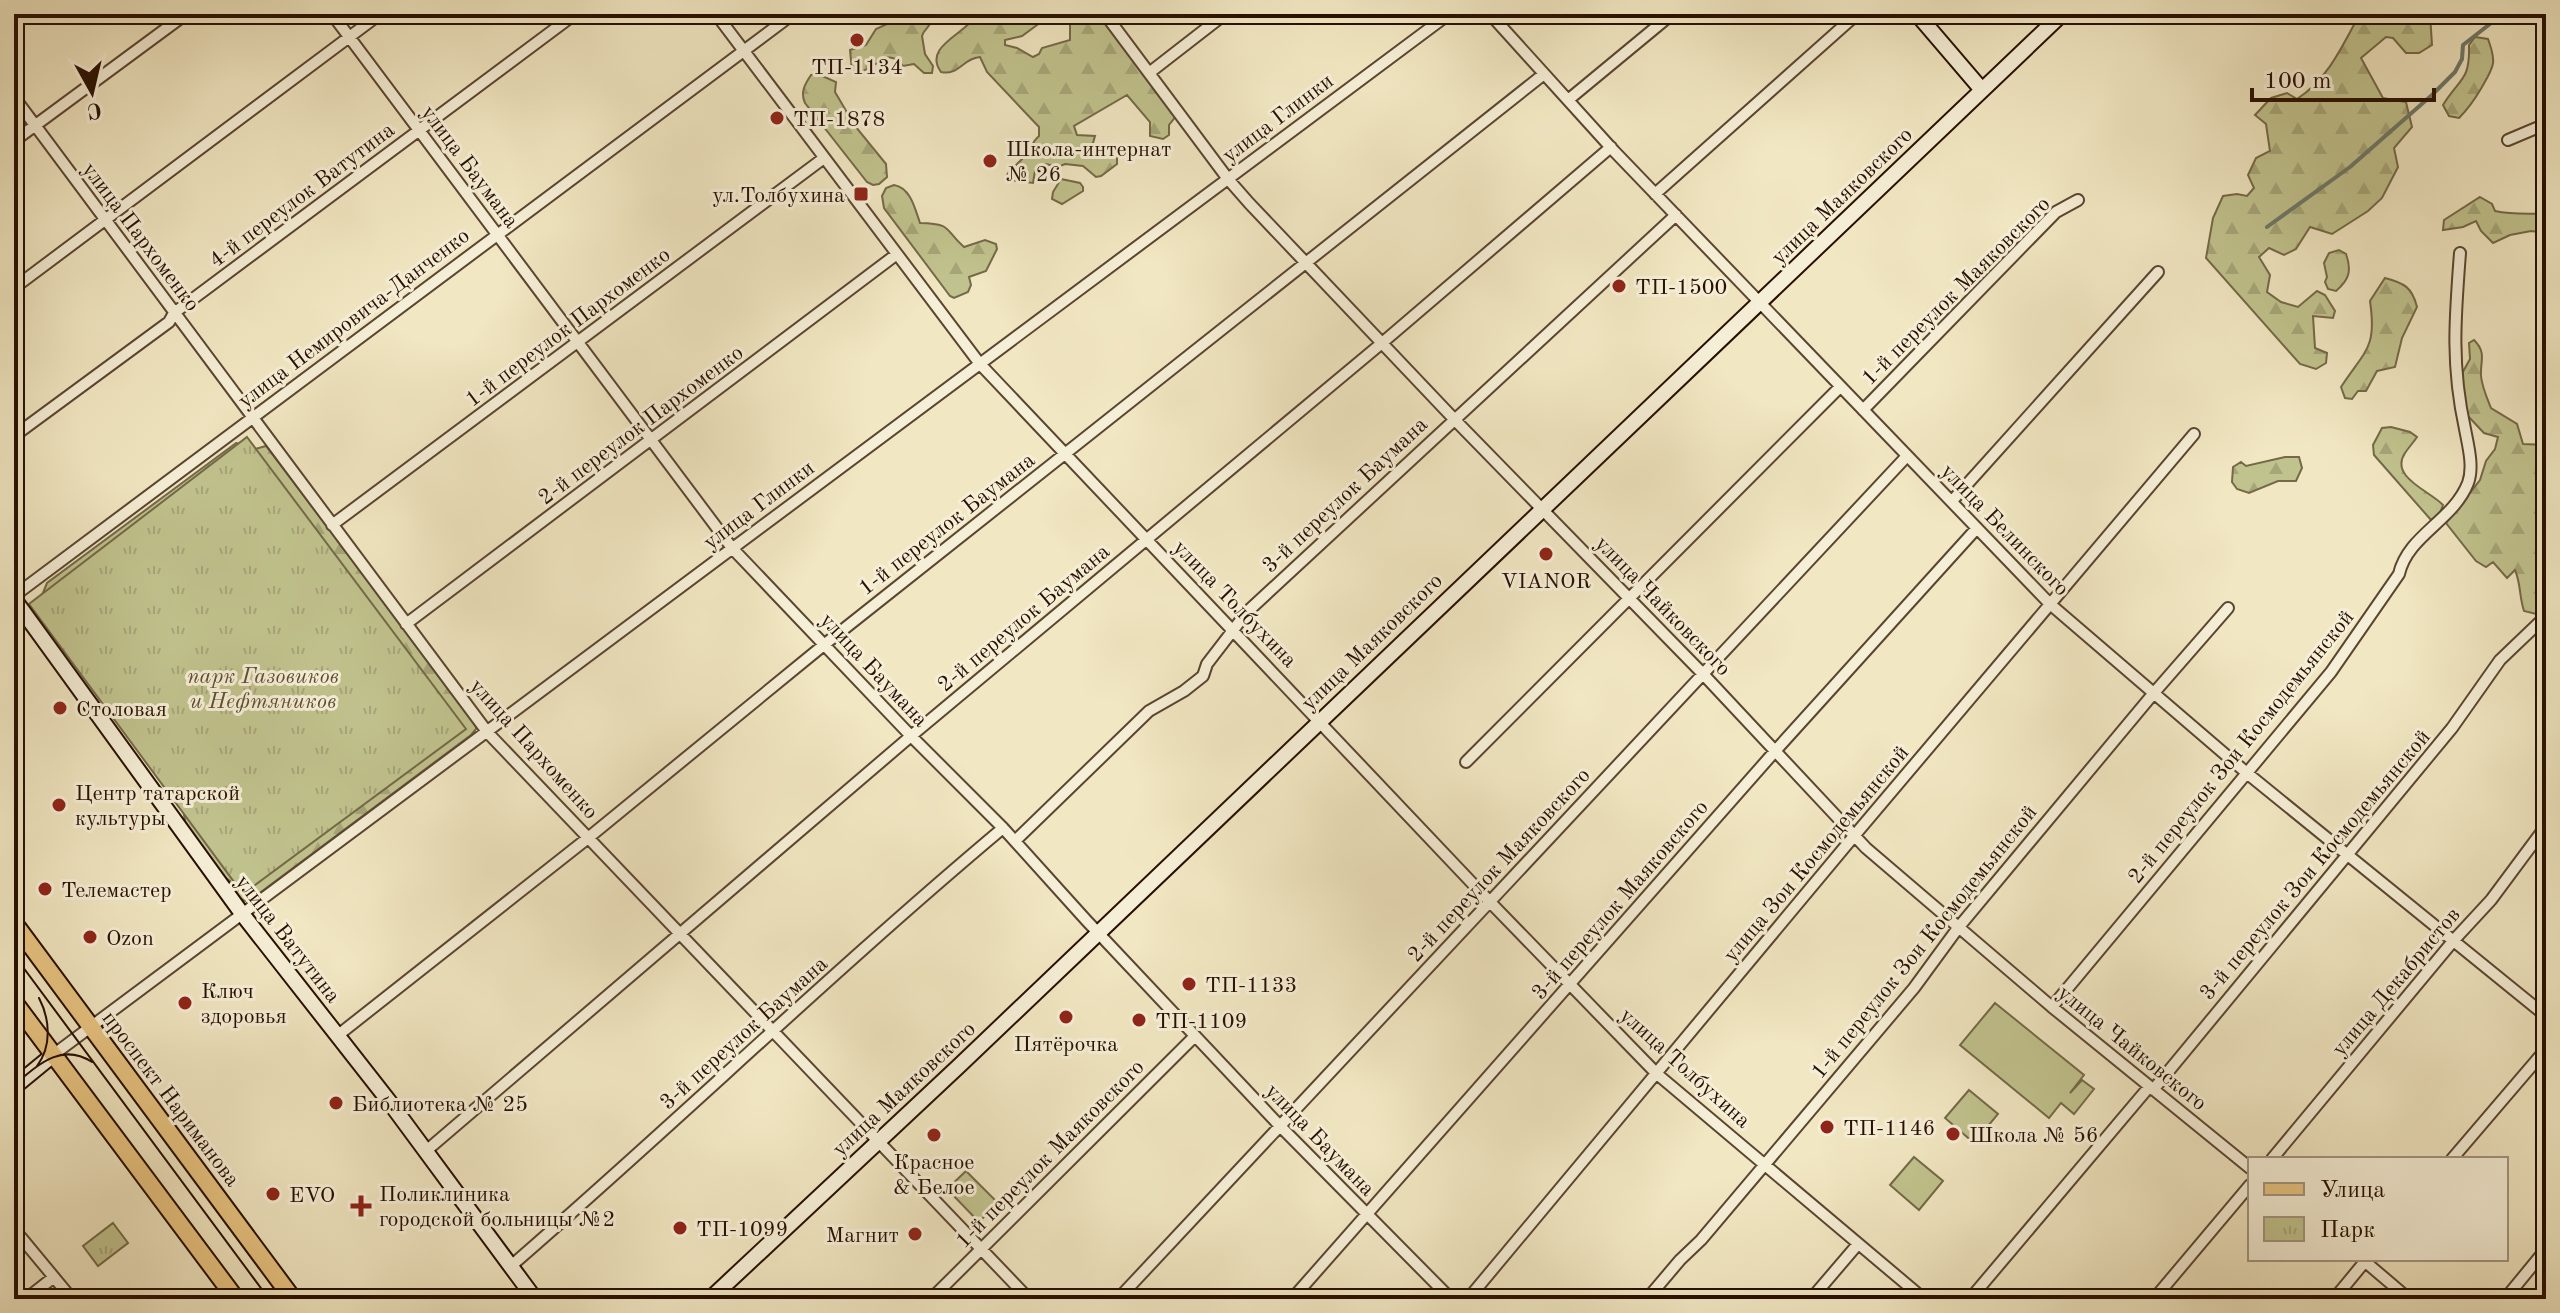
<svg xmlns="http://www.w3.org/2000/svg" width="2560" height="1313" font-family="'Old Standard TT',serif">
<defs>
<pattern id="forest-firs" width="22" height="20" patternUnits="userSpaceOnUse" patternTransform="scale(2)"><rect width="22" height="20" fill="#c1c38e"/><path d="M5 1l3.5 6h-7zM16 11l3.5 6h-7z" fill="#a6a679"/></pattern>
<pattern id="park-tufts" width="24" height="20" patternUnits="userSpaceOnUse" patternTransform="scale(2)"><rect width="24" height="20" fill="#c1c38e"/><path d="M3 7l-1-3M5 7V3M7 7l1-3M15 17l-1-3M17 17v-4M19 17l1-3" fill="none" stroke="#a6a679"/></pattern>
</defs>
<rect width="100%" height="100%" fill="#f1e7c2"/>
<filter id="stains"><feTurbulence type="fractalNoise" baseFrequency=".0025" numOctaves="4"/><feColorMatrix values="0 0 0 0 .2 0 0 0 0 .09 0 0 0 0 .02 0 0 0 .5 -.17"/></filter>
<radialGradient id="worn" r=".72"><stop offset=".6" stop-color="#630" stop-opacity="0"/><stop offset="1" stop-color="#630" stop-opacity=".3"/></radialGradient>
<!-- green -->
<path fill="#c1c38e" stroke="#746948" stroke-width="2" d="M1995,1003L2084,1075L2070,1093L2082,1080L2094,1089L2074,1114L2061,1103L2049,1118L1960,1045Z
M1969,1090L1998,1114L1974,1143L1945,1118Z
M1914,1157L1943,1181L1919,1210L1890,1185Z
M966,1171L998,1203L979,1222L947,1189Z"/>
<!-- forest -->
<path fill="url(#forest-firs)" stroke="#746948" stroke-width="2" fill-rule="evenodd" d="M902,14H929C935,26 925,26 922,36L925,54L933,66L932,73H924L914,64L903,66C885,44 877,71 856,73L852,71L850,50L866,45L876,29L898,19Z
M977,14H1102L1176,116L1169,125V135L1163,139L1150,136V122L1127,95L1074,126L1077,135L1095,136L1093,143L1085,148L1087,154L1101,152L1104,157L1112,155L1117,157V164L1101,176L1096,177L1083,166L1065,164L1058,167L1046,164L1035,171L1033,183L1010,180L1007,175C1011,168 1017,165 1022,159C1030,151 1031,143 1039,136V127L987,72L980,57C963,58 959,76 941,72C922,46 967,34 977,14ZM1048,17H1055L1070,23V40L1042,48L1039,54L1033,57L1017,48L1005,45V40L1022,36Z
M2352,14H2430L2432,45L2419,53H2406L2393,38L2386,37L2361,58L2383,98L2406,102L2412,127L2394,148L2398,167L2382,198L2368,211L2332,234L2310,227L2296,249L2284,255L2269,248L2259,257L2270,275L2267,292L2281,302L2298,307L2317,291L2325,295L2335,311L2333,318L2313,316L2315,348L2327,353L2326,363L2316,369L2300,364L2206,258L2213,218L2223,196L2237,194L2247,196L2254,188L2248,175L2256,158L2270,151L2266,124L2255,115L2271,98L2287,93L2297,99C2326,80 2340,51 2356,21Z
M2475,37L2488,39C2497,63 2494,66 2482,87C2475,99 2469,108 2459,118L2449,116L2443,105C2460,77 2470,82 2469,45Z
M818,74L836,82L835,92L855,126L886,164L887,177L879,184L873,185L867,182L805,103C800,92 805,84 811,75Z
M1061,179L1080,183L1083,187V191L1062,204L1052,199L1053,192Z
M894,185C911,188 915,209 920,223C954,224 943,229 964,247L985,240L996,244L997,249L986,271L969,277L971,285L968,292L954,298L950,296L884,208L882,196L886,188Z
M2480,197L2492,204L2495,211C2513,215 2529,213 2546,214V233L2531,231L2510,235L2493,243L2481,231L2476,221L2463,227L2443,230L2444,220Z
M2339,250L2346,254C2352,271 2349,280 2336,291L2328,289L2325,282L2327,277L2324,263L2329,253Z
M2385,278C2404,283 2412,287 2417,307L2402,338L2395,367L2377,371L2366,391H2358L2352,399L2345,398L2341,387C2365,350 2377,349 2370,301Z
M2474,340C2487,353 2480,361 2481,376C2482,387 2487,398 2491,408L2517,424L2523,444L2546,445V606L2536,614L2524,611C2519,596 2521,584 2515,570L2507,578L2493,562L2486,567L2476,561L2446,523L2480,480L2486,461L2495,449L2498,437L2484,433L2466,414L2459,379L2470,359L2469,343Z
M2391,427L2410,432L2417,437C2413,443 2409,447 2405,453C2389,477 2430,491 2443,505L2439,516L2431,520L2374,455L2373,445L2382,428Z
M236,443L246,446L40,600L47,583Z
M266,446L476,722V729L471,735L253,898L245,901L236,896L230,881L218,873L186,826L183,809L255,449Z
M2285,457H2299L2302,468L2296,481H2278L2249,493L2237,489L2232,482L2233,467L2241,462L2246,466Z"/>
<!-- park -->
<path fill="url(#park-tufts)" stroke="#746948" stroke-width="2" d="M247,437L466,729L243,894L29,604Z
M113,1223L128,1243L98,1266L83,1246Z"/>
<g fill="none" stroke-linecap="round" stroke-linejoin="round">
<!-- stream -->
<path stroke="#6d7969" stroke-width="4" d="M2267,227L2350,167L2432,95L2455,72L2462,59L2463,45L2495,20L2496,14"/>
<defs>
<path id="street" d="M332,14L732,548L911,736L1003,828L1086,920L1279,1125L1451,1299
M716,14L980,364L1490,902L1657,1074L1924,1299
M1105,14L1228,179L1249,203L1454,419L1703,674L1866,848L2052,1007L2250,1168
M1490,14L1614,151L2050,604L2248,774L2546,1016
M1149,73L1225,14
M14,97L488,733L1029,1299
M1568,100L1672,14
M2508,140L2546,124
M14,141L186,14
M1655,194L1857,14
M14,288L380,14
M1863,410L2056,212L2078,200
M14,436L169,322L174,313L575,14
M1952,501L2158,272
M332,525L824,158
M14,596L793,14
M406,624L897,254
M1466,762L1840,387
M1015,841L1149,711L1184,691L1203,676L1207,664L1247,612L1676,215
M2052,1007L2331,672L2399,574C2408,535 2453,521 2468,483C2474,467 2468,445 2465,429C2451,365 2455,318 2460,253
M337,1036L588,838L825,644L1544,74
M53,1055L1449,14
M2153,1090L2452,728L2500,660L2546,616
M426,1151L911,736L1382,343L1611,147
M2272,1159L2454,940L2491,900L2546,826
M2452,1159L2546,1049
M14,1229L72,1299
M2362,1259L2409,1299
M511,1266C677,1122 835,969 1003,828
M26,1299L54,1277
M931,1299L1195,1036
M1118,1299L1907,456
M1292,1299L1776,750L1977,528
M1468,1299L1854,836L2194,434
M1647,1299L1680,1260L1701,1240L1914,988L1958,928L2153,694L2228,608
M1811,1299L1858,1244
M1970,1299L2149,1087
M2154,1299L2250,1185
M2334,1299L2367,1259
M2505,1299L2546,1249"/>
<path id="secondary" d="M1917,14L1982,90
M14,599L243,915L388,1100L535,1299
M14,1087L53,1055
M710,1299L960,1065L2062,14"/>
<path id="primary" d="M14,923L293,1299
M14,1002L236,1299"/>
</defs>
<!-- street casing -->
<use href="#street" stroke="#5a4531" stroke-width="14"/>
<!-- secondary casing -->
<use href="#secondary" stroke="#270f01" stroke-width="18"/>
<!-- primary casing -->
<use href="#primary" stroke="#270f01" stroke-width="20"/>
<!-- street -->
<use href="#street" stroke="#f6efd7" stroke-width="10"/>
<!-- secondary -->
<use href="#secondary" stroke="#f6efd7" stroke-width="14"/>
<!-- primary -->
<use href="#primary" stroke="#e8c481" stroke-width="16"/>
<!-- tram -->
<path stroke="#270f01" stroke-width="2" d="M14,955L269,1299
M37,1066C52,1046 50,1019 39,998
M14,1085C38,1065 61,1042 92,1062"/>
</g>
<!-- markers -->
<g fill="#8f2418" stroke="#f6efd7" stroke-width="3">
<circle cx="857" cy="40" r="8"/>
<circle cx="777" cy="118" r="8"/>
<circle cx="990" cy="161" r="8"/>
<rect x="853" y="186" width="16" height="16" rx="4"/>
<circle cx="1619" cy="286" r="8"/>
<circle cx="1546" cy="554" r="8"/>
<circle cx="60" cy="708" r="8"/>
<circle cx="59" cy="805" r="8"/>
<circle cx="45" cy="889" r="8"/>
<circle cx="90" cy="937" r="8"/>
<circle cx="1189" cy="984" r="8"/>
<circle cx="185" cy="1003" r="8"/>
<circle cx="1066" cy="1017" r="8"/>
<circle cx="1139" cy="1020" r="8"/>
<circle cx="336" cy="1103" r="8"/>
<circle cx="1827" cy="1127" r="8"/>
<circle cx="1953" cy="1134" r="8"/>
<circle cx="934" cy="1135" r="8"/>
<circle cx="273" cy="1194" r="8"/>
<path d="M357 1194h8v8h8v8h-8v8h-8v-8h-8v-8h8z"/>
<circle cx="680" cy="1228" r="8"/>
<circle cx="915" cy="1234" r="8"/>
</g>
<g text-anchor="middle" stroke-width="6" stroke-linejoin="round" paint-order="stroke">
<!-- poi labels -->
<g font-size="22" fill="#270f01" stroke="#f6efd7" text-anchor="start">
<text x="857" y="74" text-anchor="middle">ТП-1134</text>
<text x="793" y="126">ТП-1878</text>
<text x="1006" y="156">Школа-интернат<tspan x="1006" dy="25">№ 26</tspan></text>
<text x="845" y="202" text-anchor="end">ул.Толбухина</text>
<text x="1635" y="294">ТП-1500</text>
<text x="1546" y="588" text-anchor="middle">VIANOR</text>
<text x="76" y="716">Столовая</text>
<text x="75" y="800">Центр татарской<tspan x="75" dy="25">культуры</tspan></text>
<text x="61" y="897">Телемастер</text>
<text x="106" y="945">Ozon</text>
<text x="1205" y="992">ТП-1133</text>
<text x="201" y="998">Ключ<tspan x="201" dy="25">здоровья</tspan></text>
<text x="1155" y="1028">ТП-1109</text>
<text x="1066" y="1051" text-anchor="middle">Пятёрочка</text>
<text x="352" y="1111">Библиотека № 25</text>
<text x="1843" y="1135">ТП-1146</text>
<text x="1969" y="1142">Школа № 56</text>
<text x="934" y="1169" text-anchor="middle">Красное<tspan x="934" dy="25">&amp; Белое</tspan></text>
<text x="379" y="1201">Поликлиника<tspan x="379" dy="25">городской больницы №2</tspan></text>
<text x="289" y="1202">EVO</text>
<text x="696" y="1236">ТП-1099</text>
<text x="899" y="1242" text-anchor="end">Магнит</text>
</g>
<!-- street labels -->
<g font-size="22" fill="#270f01" stroke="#f6efd7">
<text transform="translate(1277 117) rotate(-37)" y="8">улица Глинки</text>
<text transform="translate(471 166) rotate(53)" y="8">улица Баумана</text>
<text transform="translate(301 194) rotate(-37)" y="8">4-й переулок Ватутина</text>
<text transform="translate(1841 195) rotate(-44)" y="8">улица Маяковского</text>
<text transform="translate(142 236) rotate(53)" y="8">улица Пархоменко</text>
<text transform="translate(1955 290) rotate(-45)" y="8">1-й переулок Маяковского</text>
<text transform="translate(353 317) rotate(-37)" y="8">улица Немировича-Данченко</text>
<text transform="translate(567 326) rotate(-37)" y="8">1-й переулок Пархоменко</text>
<text transform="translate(640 424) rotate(-37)" y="8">2-й переулок Пархоменко</text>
<text transform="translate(1344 494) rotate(-43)" y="8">3-й переулок Баумана</text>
<text transform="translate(758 504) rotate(-37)" y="8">улица Глинки</text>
<text transform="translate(946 523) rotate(-38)" y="8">1-й переулок Баумана</text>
<text transform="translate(2006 529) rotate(46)" y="8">улица Белинского</text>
<text transform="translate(1236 603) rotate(46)" y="8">улица Толбухина</text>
<text transform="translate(1664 605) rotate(46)" y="8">улица Чайковского</text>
<text transform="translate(1023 617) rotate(-40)" y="8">2-й переулок Баумана</text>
<text transform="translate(1371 641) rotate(-44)" y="8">улица Маяковского</text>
<text transform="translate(875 669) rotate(47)" y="8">улица Баумана</text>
<text transform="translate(2240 746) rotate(-51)" y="8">2-й переулок Зои Космодемьянской</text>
<text transform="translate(535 748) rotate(48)" y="8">улица Пархоменко</text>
<text transform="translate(1815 853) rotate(-50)" y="8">улица Зои Космодемьянской</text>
<text transform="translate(1498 864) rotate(-47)" y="8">2-й переулок Маяковского</text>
<text transform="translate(2314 864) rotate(-50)" y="8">3-й переулок Зои Космодемьянской</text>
<text transform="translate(1619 899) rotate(-49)" y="8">3-й переулок Маяковского</text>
<text transform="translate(289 938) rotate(52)" y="8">улица Ватутина</text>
<text transform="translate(1923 941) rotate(-51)" y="8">1-й переулок Зои Космодемьянской</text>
<text transform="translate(2395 981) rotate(-50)" y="8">улица Декабристов</text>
<text transform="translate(743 1032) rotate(-42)" y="8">3-й переулок Баумана</text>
<text transform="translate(2133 1047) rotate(39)" y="8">улица Чайковского</text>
<text transform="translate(1686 1067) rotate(42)" y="8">улица Толбухина</text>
<text transform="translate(903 1088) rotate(-43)" y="8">улица Маяковского</text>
<text transform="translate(172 1098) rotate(53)" y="8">проспект Нариманова</text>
<text transform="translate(1321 1139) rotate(46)" y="8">улица Баумана</text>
<text transform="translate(1049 1153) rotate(-45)" y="8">1-й переулок Маяковского</text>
</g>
<!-- park labels -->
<g font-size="22" font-style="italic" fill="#5d4e32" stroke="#f6efd7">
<text x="263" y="683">парк Газовиков<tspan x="263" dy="25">и Нефтяников</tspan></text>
</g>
</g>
<!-- margin -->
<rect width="2560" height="1313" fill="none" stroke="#f1e7c2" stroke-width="48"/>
<rect x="16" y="16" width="2528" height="1281" fill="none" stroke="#270f01" stroke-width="4"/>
<rect x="24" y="24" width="2512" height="1265" fill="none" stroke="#270f01" stroke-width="2"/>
<!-- legend -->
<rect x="2248" y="1157" width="260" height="104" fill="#f6efd7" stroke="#a39581" stroke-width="2"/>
<rect x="2264" y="1183" width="40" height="12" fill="#e8c481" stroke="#a39581" stroke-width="2"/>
<text x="2320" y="1197" font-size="24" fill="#270f01">Улица</text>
<rect x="2264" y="1217" width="40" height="24" fill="url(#park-tufts)" stroke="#a39581" stroke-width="2"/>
<text x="2320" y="1237" font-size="24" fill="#270f01">Парк</text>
<!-- north arrow -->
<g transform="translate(92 92) rotate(172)" stroke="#f6efd7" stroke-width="6" paint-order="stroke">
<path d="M0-6L14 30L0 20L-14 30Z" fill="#270f01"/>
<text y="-12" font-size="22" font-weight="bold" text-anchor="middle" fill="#270f01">С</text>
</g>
<!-- scale -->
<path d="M2252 88v12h182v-12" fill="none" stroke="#270f01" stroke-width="4"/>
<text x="2264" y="88" font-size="24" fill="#270f01" stroke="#f6efd7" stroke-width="6" paint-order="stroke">100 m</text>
<rect width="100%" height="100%" filter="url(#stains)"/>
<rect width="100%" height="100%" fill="url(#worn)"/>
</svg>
